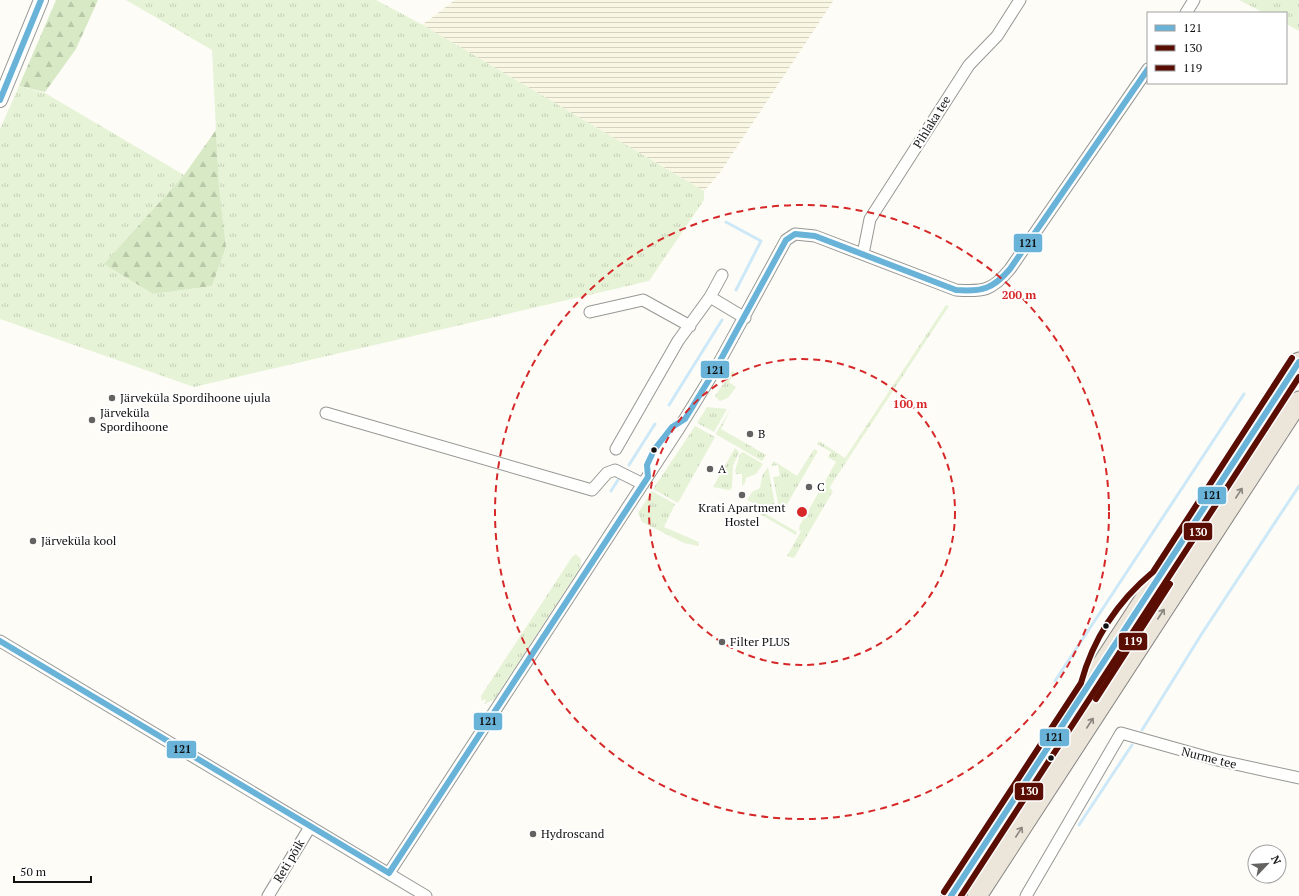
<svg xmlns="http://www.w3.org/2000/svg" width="1299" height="896" font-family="'PT Serif',serif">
<defs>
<pattern id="farmland-rules" width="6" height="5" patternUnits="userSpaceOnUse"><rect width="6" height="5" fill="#f9f7e4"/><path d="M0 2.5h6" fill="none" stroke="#d4d3c3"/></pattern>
<pattern id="grass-tufts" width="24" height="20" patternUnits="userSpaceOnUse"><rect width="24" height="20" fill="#e7f3d7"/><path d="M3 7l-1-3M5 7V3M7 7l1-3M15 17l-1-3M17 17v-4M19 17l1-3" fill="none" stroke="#c5cfb8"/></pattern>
<pattern id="forest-firs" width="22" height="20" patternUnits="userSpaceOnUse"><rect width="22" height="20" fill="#d8eac5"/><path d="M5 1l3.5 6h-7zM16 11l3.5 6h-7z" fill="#b8c8a8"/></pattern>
</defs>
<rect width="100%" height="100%" fill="#fdfcf7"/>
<!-- farmland -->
<path fill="url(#farmland-rules)" d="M455,0H834L719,174L704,191L422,25Z"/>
<!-- grass -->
<path fill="url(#grass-tufts)" d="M126,0H376L423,25L704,191V200L649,281L194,387L0,319V129L19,86L45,93L184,175L105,264L153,294L212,286L226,247L219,190L212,50Z
M1239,0H1299V31L1286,24V13H1264Z
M946,305L949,306L831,485L830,488L833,491L794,558L787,556L801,531L799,530L800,525L836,462L828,457L831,452L817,444L819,441L845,458Z
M732,371L735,372L729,382L736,387L728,398L720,401L715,396Z
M707,407L727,409L714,432L697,423Z
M730,410L721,429L766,455L762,461L717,435L716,433Z
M695,426L715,437L678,503L653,489Z
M735,448L739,452L733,466L732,488L729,490L713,487Z
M814,449L818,451L782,513L779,508L773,477L780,476L778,465L771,466L774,461L797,476Z
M743,452L763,464L756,474L746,478L745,483L742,486V474H736L735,471L740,454Z
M768,467L776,510L774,514L747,500L752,492L760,488L762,476Z
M652,491L675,504L664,527L699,542L698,546L684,543L642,522L638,513Z
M747,503L797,532L796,535L746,506Z
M576,554L581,559L580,568L494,700L484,704L486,700L484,699L482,702L481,696L572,557Z
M1102,688L966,896H962L1094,692Z"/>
<!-- forest -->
<path fill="url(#forest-firs)" d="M56,0H98L76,49L45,92L19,86Z
M216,130L219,188L226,247L212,286L153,294L104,264L184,175Z"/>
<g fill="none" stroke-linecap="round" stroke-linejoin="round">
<!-- stream -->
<path stroke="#cde8f7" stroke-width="3" d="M726,222L761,241L736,290
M669,405L722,320
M629,465L655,424
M611,491L618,480
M1055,681L1244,394
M1142,730L1201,635L1299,486
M1079,825L1132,745"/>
<defs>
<path id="minor" d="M1186,13L1194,0
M863,254L870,219L969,65L997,36L1020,0
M722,275L710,297L745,318
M590,312L643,300L690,326
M326,413L592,490L607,473L615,470L643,484
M616,449L678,341L710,297
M0,641L426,896
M389,873L678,430L715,370L786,240L795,234L815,236L956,290C983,292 992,291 1010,269L1148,69
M268,896L310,827
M1026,896L1121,733L1217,760L1299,778"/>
<path id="tertiary" d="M0,100L41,0"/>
<path id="trunk" d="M951,896L1299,362
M977,896L1299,401"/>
</defs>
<!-- minor casing -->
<use href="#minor" stroke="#979795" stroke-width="13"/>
<!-- tertiary casing -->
<use href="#tertiary" stroke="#979795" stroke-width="16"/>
<!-- trunk casing -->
<use href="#trunk" stroke="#858482" stroke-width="21"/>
<!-- minor -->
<use href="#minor" stroke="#fffffe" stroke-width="11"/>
<!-- tertiary -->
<use href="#tertiary" stroke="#fffffe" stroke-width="14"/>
<!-- trunk -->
<use href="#trunk" stroke="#ece5da" stroke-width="19"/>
<defs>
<path id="bus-1" d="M0,100L41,0
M0,641L389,873L648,477L647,465L654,450L672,427L685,419L715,370L786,240L795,234L815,236L956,290C982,292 993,289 1010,269L1148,69
M951,896L1299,362"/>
<path id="bus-2" d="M961,896L1299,377"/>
<path id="bus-3" d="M1096,699L1170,584
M944,892L1081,683C1093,639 1118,601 1153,572L1292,358"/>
</defs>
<!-- bus-1 casing -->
<use href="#bus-1" stroke="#fff" stroke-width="9"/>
<!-- bus-2 casing -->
<use href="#bus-2" stroke="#fff" stroke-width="9"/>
<!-- bus-3 casing -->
<use href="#bus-3" stroke="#fff" stroke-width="9"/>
<!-- bus-1 -->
<use href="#bus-1" stroke="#69b3d9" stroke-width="6"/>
<!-- bus-2 -->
<use href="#bus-2" stroke="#5a0e03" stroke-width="6"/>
<!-- bus-3 -->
<use href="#bus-3" stroke="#5a0e03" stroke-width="6"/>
</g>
<!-- one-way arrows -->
<defs><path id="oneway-shaft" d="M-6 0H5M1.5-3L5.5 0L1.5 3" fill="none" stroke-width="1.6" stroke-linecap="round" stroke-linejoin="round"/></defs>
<g stroke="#898680">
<use href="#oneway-shaft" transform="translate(1239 493) rotate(-57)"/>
<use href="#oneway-shaft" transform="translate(1161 614) rotate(-57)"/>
<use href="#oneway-shaft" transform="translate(1090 723) rotate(-57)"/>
<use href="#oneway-shaft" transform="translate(1019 832) rotate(-57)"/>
</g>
<!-- distance rings -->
<g fill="none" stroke="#d62828" stroke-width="2" stroke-dasharray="7 5">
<circle cx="802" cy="512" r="153"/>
<circle cx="802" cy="512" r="307"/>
</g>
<!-- markers -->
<g fill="#646362" stroke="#fff" stroke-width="1.5">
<circle cx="112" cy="398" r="4"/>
<circle cx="92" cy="420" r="4"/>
<circle cx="750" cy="434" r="4"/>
<circle cx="710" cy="469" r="4"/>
<circle cx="809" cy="487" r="4"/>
<circle cx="742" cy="495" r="4"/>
<circle cx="33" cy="541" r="4"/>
<circle cx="722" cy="642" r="4"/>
<circle cx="533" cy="834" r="4"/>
</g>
<g fill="#111" stroke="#fff" stroke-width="1.5">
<circle cx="654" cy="450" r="3.5"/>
<circle cx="1106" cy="626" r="3.5"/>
<circle cx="1051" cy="758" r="3.5"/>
</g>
<g text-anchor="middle" stroke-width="4" stroke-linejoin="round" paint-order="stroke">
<!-- street labels -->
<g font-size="12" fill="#111" stroke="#fff">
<text transform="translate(932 122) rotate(-58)" y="4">Pihlaka tee</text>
<text transform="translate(1209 758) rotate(14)" y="4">Nurme tee</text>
<text transform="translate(289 861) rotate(-59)" y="4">Reti põik</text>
</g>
<!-- poi labels -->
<g font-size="12" fill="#111" stroke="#fff" text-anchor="start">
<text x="120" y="402">Järveküla Spordihoone ujula</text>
<text x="100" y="417">Järveküla<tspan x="100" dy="14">Spordihoone</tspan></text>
<text x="758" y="438">B</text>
<text x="718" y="473">A</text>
<text x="817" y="491">C</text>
<text x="742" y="512" text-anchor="middle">Krati Apartment<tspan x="742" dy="14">Hostel</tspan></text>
<text x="41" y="545">Järveküla kool</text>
<text x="730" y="646">Filter PLUS</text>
<text x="541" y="838">Hydroscand</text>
</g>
</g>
<circle cx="802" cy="512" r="6" fill="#d62828" stroke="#fff" stroke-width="2"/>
<g font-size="12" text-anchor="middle" font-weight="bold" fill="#d62828" stroke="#fff" stroke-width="4" stroke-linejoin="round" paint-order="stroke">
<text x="1019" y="299">200 m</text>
<text x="910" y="408">100 m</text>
</g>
<g stroke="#fff" stroke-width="1.5">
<rect x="1013" y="233" width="30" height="20" rx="4" fill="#69b3d9"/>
<rect x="700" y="360" width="30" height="19" rx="4" fill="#69b3d9"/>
<rect x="1197" y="486" width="30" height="19" rx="4" fill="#69b3d9"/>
<rect x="1183" y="522" width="30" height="19" rx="4" fill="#5a0e03"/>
<rect x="1118" y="632" width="30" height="19" rx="4" fill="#5a0e03"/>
<rect x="473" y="712" width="30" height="19" rx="4" fill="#69b3d9"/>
<rect x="1039" y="728" width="31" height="19" rx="4" fill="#69b3d9"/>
<rect x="166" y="740" width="31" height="19" rx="4" fill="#69b3d9"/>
<rect x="1014" y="782" width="30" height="19" rx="4" fill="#5a0e03"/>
</g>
<g font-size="11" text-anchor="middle" font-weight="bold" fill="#fff">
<text x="1198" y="536">130</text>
<text x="1133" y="645">119</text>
<text x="1029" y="795">130</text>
</g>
<g font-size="11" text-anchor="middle" font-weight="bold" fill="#111">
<text x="1028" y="247">121</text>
<text x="715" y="374">121</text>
<text x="1212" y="499">121</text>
<text x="488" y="725">121</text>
<text x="1054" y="741">121</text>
<text x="182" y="753">121</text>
</g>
<!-- legend -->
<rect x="1147" y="12" width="140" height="72" fill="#ffffff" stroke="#a0a0a0"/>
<rect x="1155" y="25" width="20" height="6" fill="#69b3d9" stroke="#a0a0a0"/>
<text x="1183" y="32" font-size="12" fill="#111111">121</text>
<rect x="1155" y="45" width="20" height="6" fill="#5a0e03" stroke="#a0a0a0"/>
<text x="1183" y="52" font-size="12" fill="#111111">130</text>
<rect x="1155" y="65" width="20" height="6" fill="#5a0e03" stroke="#a0a0a0"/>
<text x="1183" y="72" font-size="12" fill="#111111">119</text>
<!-- north arrow -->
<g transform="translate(1267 864) rotate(65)"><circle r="19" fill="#ffffff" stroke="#a0a0a0"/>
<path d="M0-3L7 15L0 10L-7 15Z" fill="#646362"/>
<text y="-6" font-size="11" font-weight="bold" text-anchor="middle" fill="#111111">N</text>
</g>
<!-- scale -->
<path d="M14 876v6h77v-6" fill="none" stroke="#111111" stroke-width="2"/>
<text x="20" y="876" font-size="12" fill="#111111" stroke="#ffffff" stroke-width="3" paint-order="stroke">50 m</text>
</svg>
